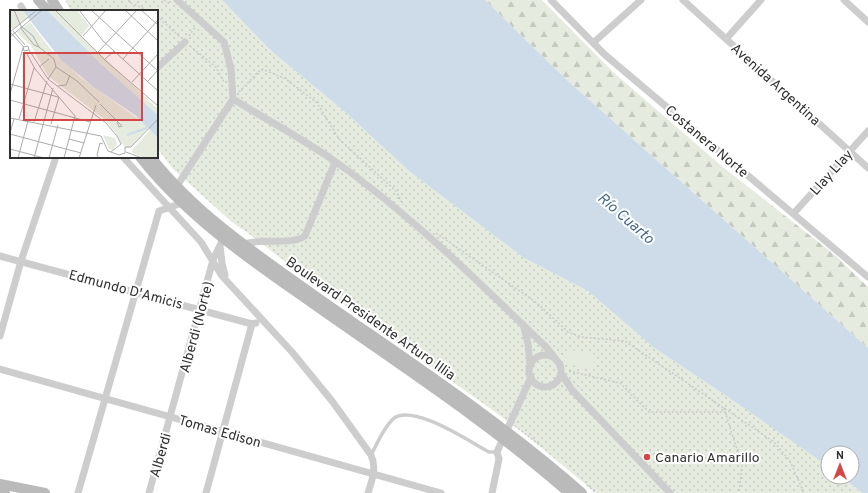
<svg xmlns="http://www.w3.org/2000/svg" width="868" height="493" font-family="Overpass,sans-serif">
<defs>
<pattern id="forest-firs" width="22" height="20" patternUnits="userSpaceOnUse"><rect width="22" height="20" fill="#e5ebdf"/><path d="M5 1l3.5 6h-7zM16 11l3.5 6h-7z" fill="#c5cac0"/></pattern>
<pattern id="park-dots" width="8" height="8" patternUnits="userSpaceOnUse"><rect width="8" height="8" fill="#e5ebdf"/><path d="M2 2h.1M6 6h.1" fill="none" stroke="#c5cac0" stroke-width="1.8" stroke-linecap="round"/></pattern>
</defs>
<rect width="100%" height="100%" fill="#fff"/>
<!-- forest -->
<path fill="url(#forest-firs)" d="M485,0H542L613,72L724,168L835,255L868,287V348L568,81Z"/>
<!-- park -->
<path fill="url(#park-dots)" d="M65,0H222L270,50L344,111L409,171L524,258L588,291L653,347L815,455L828,466V477H842L862,493H596L520,430L296,270L248,233L233,223L174,170L157,148V11H71Z"/>
<!-- pitch -->
<path fill="#e5ebdf" d="M567,349L596,355L593,369L564,364Z"/>
<!-- water -->
<path fill="#cedce9" d="M222,0H485L568,81L868,348V493H862L842,477H852V453H828V466L728,397L653,347L588,291L524,258L409,171L344,111L270,50Z"/>
<g fill="none" stroke-linecap="round" stroke-linejoin="round">
<!-- path -->
<path stroke="#cacaca" stroke-width="1.5" stroke-dasharray="2 2" stroke-linecap="butt" d="M129,0V2L149,11
M164,0L170,4
M157,16L181,38
M189,36L196,26
M190,46L216,67L224,82
M239,92L257,73L262,69L286,79L317,103L339,139L396,191L403,205
M436,233L537,303L568,332L581,337L625,341L774,442L790,461L804,493
M294,269L307,279
M569,371L620,383L649,412H726
M724,408L742,466L739,493
M515,426L541,446
M587,485L596,493"/>
<!-- lane -->
<path stroke="#cdcdcd" stroke-width="3.5" d="M371,455C377,444 383,429 392,420C410,401 470,442 489,452H497"/>
<!-- street -->
<path stroke="#cdcdcd" stroke-width="7" d="M551,0L604,54L868,277
M683,0L868,168
M844,0L868,22
M21,6L24,11
M726,39L761,0
M593,43L641,0
M157,68L185,42
M233,99C267,120 303,139 336,162C412,216 480,283 547,348L555,358
M123,157L201,242L222,276L292,352L332,401L371,455C377,468 372,480 368,493
M177,186L233,99L231,69L224,42L177,0
M794,213L868,131
M241,245C260,237 291,246 305,236L335,162
M220,246L222,263L225,275
M0,256L252,324
M523,324L528,344L530,366
M0,336L21,261L56,157
M529 371a16 16 0 1 1 32 0a16 16 0 1 1-32 0Z
M0,369L441,493
M561,373L572,390L670,493
M78,493L159,211L182,203L185,200
M149,493L213,260L223,239
M206,493L252,324L256,323
M492,493L499,459L497,452L531,377"/>
<!-- secondary -->
<path stroke="#bababa" stroke-width="10" d="M38,0L48,11
M52,0L59,11
M140,157C185,214 243,255 302,296C392,360 486,420 569,493
M151,157C195,213 256,254 314,295C405,359 499,420 582,493
M0,484L45,493
M0,492L5,493"/>
</g>
<!-- markers -->
<circle fill="#d34846" stroke="#fff" stroke-width="1.5" cx="647" cy="457" r="4"/>
<g text-anchor="middle" stroke-width="4" stroke-linejoin="round" paint-order="stroke">
<!-- street labels -->
<g font-size="14" fill="#303030" stroke="#fff">
<text transform="translate(776 84) rotate(42)" y="5">Avenida Argentina</text>
<text transform="translate(707 141) rotate(40)" y="5">Costanera Norte</text>
<text transform="translate(831 172) rotate(-48)" y="5">Llay Llay</text>
<text transform="translate(126 289) rotate(15)" y="5">Edmundo D'Amicis</text>
<text transform="translate(371 318) rotate(35)" y="5">Boulevard Presidente Arturo Illia</text>
<text transform="translate(196 327) rotate(-75)" y="5">Alberdi (Norte)</text>
<text transform="translate(220 431) rotate(16)" y="5">Tomas Edison</text>
<text transform="translate(160 455) rotate(-74)" y="5">Alberdi</text>
</g>
<!-- poi labels -->
<g font-size="14" fill="#303030" stroke="#fff" text-anchor="start">
<text x="655" y="462">Canario Amarillo</text>
</g>
<!-- water labels -->
<g font-size="15" font-style="italic" fill="#46698a" stroke="#fff">
<text transform="translate(626 218) rotate(41)" y="5">Río Cuarto</text>
</g>
</g>
<!-- overview -->
<g transform="translate(10 10)">
<rect width="148" height="148" fill="#fff"/>
<path d="M0,0H12L17,8L3,19L0,18ZM37,0H67L79,16L71,26L148,99V105L91,54ZM140,120L148,128V148H134L123,143L122,140Z" fill="#e5ebdf"/>
<path d="M20,12L42,41L70,67L139,117L122,136L117,138L111,133L106,123L94,109L38,66L21,36L7,22ZM93,125L105,128L107,134L103,140L99,139ZM135,128L141,135L137,148L131,138Z" fill="#e5ebdf"/>
<path d="M12,0H37L91,54L148,105V128L125,105L85,78L51,50Z" fill="#cedce9"/>
<path fill="none" stroke="#cedce9" stroke-width="2" d="M117,125L137,118"/>
<path fill="none" stroke="#acacac" stroke-width="1" d="M4,0L11,16L23,26L29,37L44,49L46,57L38,69M45,0L96,51L148,96M69,0L93,31L148,81M81,0L148,61M115,0L148,31M131,0L148,15M10,17L24,35L29,37M3,21L15,35M0,22L13,36L14,41L19,40L18,36L13,37M0,22L27,0M73,26L96,0M0,27L32,0M19,40L38,69L96,113L107,126L111,134M88,42L127,0M17,44L25,59L65,106L54,148M95,49L104,41M113,49L148,10M29,57L39,49M46,57L67,71L89,92M138,71L148,60M122,72L148,44M0,74L48,87M48,76L56,75L60,65M0,84L13,38M0,90L80,112M90,94L112,116L109,117L107,112M0,108L91,126L98,141L109,145L115,143V137M9,109L24,58M24,112L37,71M41,114L49,87M0,123L4,109M0,124L71,143M59,129L74,133M115,137H121L148,109M0,139L34,148M101,142L111,134M116,142L132,148M8,148L18,111M24,148L43,78M39,148L48,115M69,148L86,95M89,148L87,145L90,133L93,134"/>
<path fill="#d34846" fill-opacity="0.15" stroke="#d34846" stroke-width="2" d="M14,43H132V110H14Z"/>
<rect width="148" height="148" fill="none" stroke="#303030" stroke-width="2"/>
</g>
<!-- north arrow -->
<g transform="translate(840 465)"><circle r="19" fill="#ffffff" stroke="#acacac"/>
<path d="M0-3L7 15L0 10L-7 15Z" fill="#d34846"/>
<text y="-6" font-size="11" font-weight="bold" text-anchor="middle" fill="#303030">N</text>
</g>
</svg>
